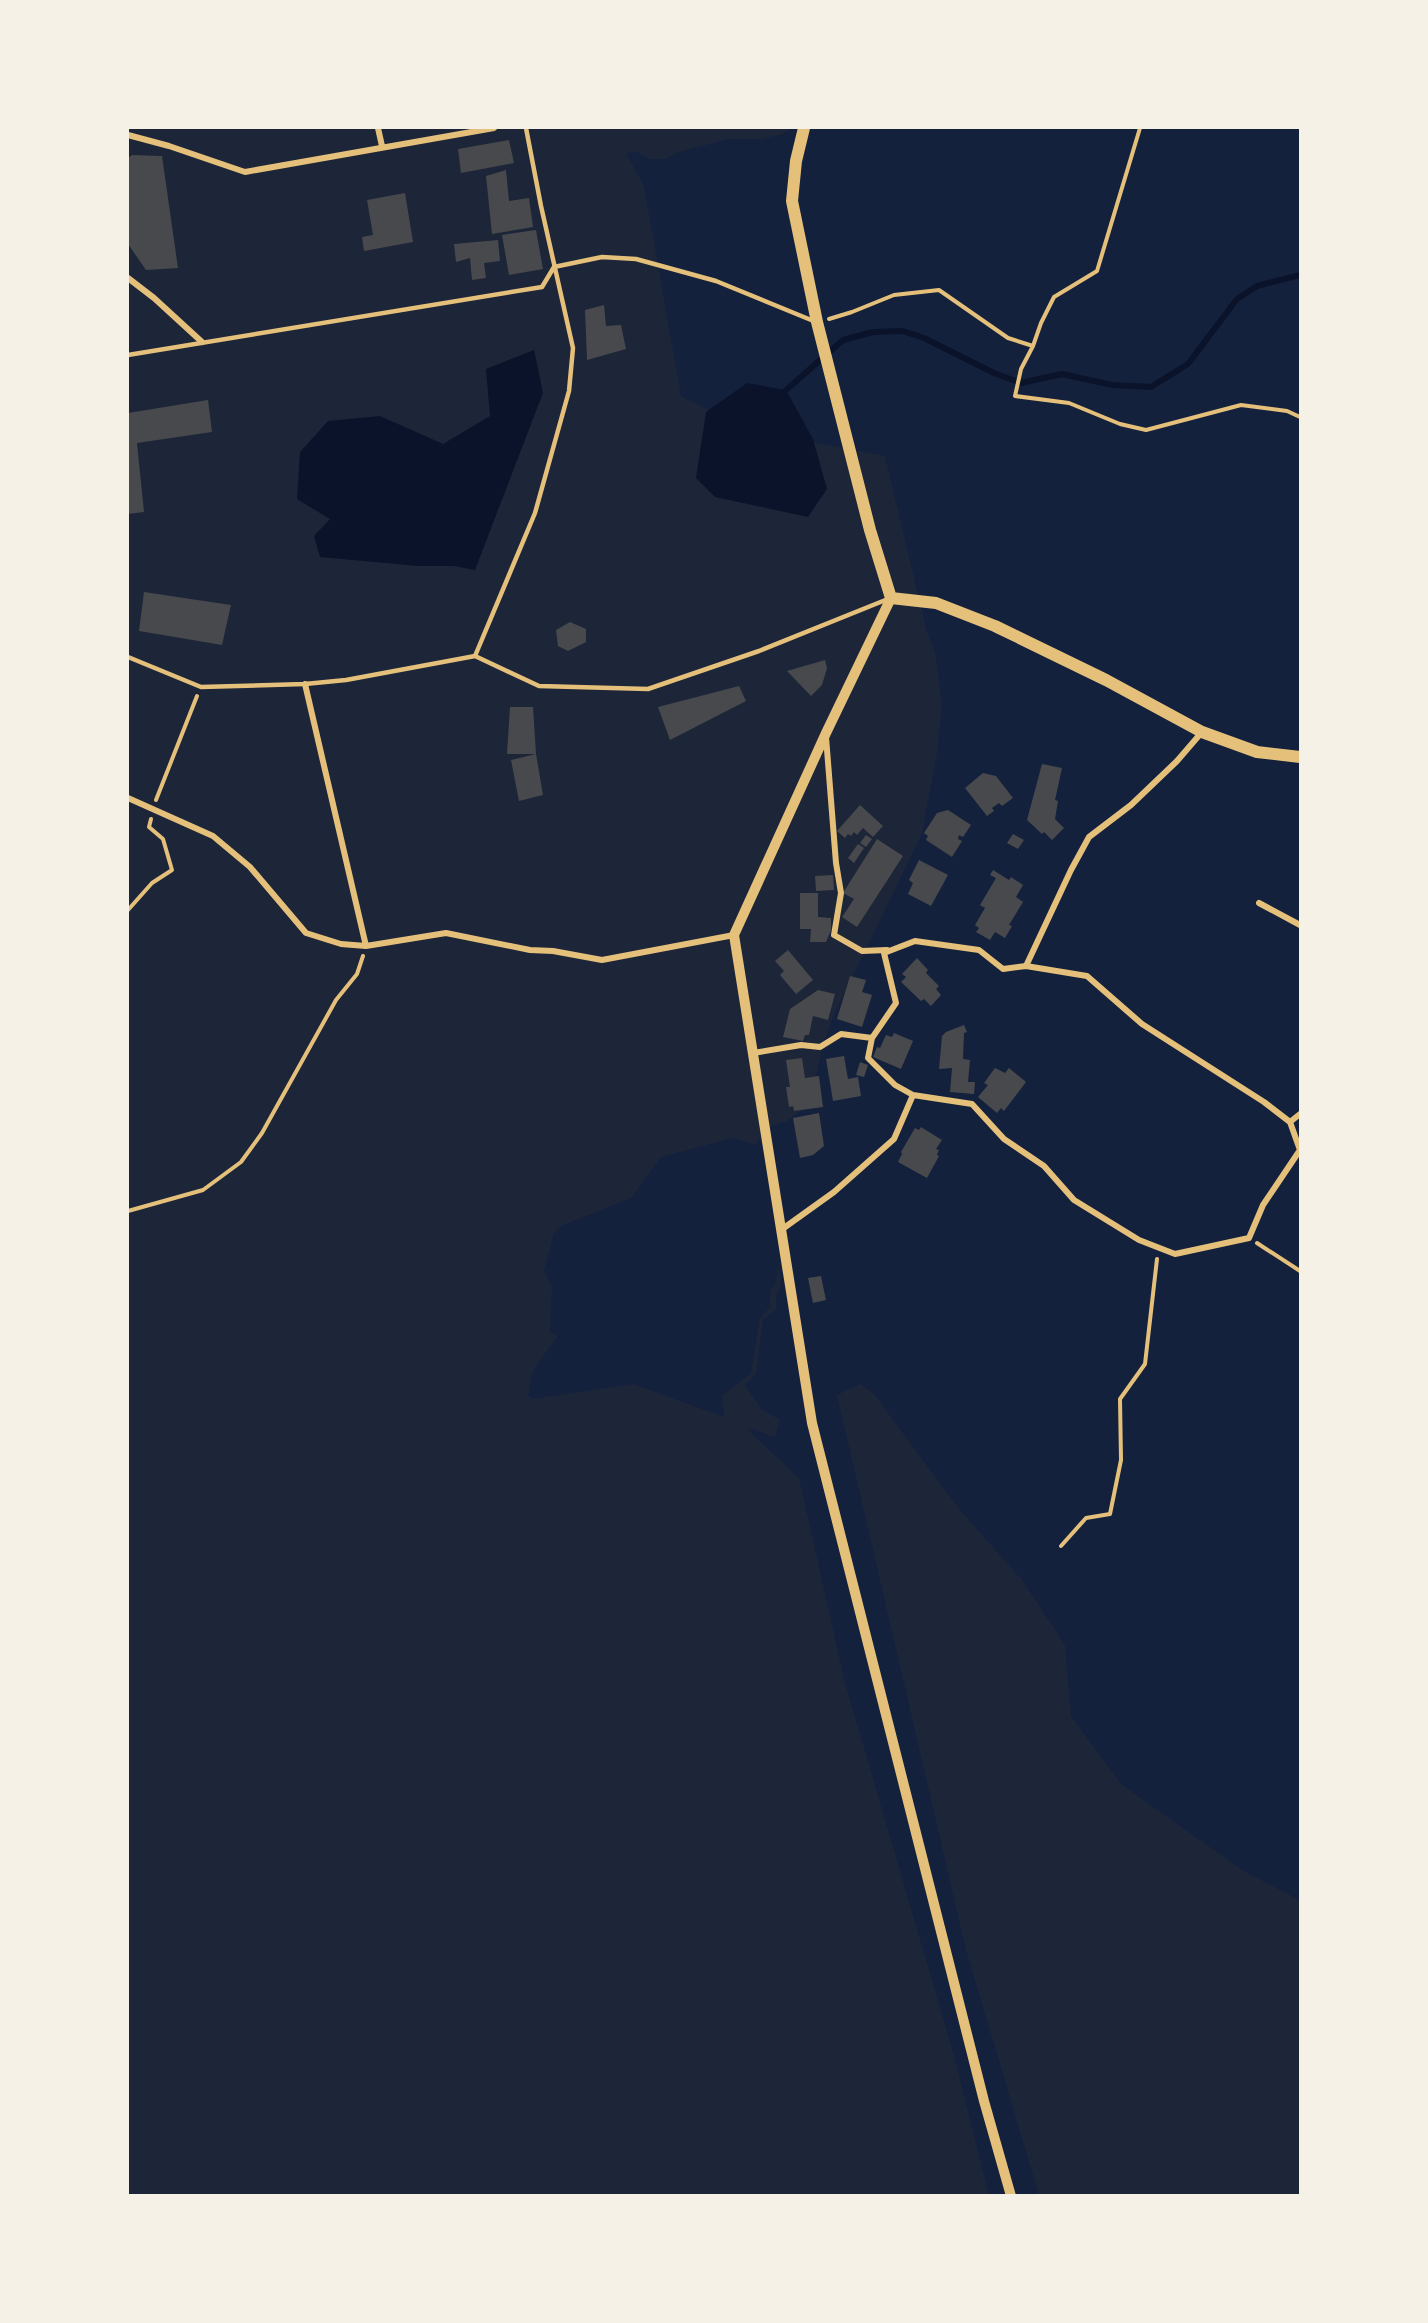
<svg xmlns="http://www.w3.org/2000/svg" width="1428" height="2323" font-family="Poppins,sans-serif">
<rect width="100%" height="100%" fill="#14213d"/>
<!-- green -->
<path fill="#1d2539" d="M128,128H790L783,134L762,139H729L679,152L665,159H648L637,152L626,153L644,186L681,396L712,412L790,438L885,456L927,633L935,651L942,704L937,753L922,834L836,1010C823,1041 816,1071 811,1104L787,1121L771,1126L755,1145L733,1138L661,1157L631,1198L563,1225L554,1233L544,1271L552,1286L550,1332L558,1336L533,1370L528,1395L532,1399L633,1384L724,1417L722,1396L751,1373L760,1318L770,1307V1290L776,1284L779,1263L781,1287L776,1294V1309L763,1320L756,1374L745,1385L761,1409L780,1420L775,1437L752,1429L748,1430L799,1478L845,1683L953,2052L989,2195H128Z
M860,1384L874,1394L959,1509L1022,1580L1065,1645L1071,1716L1121,1784L1245,1872L1300,1900V2195H1039L966,1950L837,1395Z"/>
<!-- water -->
<path fill="#0b132b" d="M534,350L543,393L475,570L454,566H418L320,557L314,536L330,519L297,499L300,452L328,421L380,416L443,444L490,416L486,369Z
M747,383L786,390L813,439L827,489L808,517L715,497L696,478L706,412Z"/>
<g fill="none" stroke-linecap="round" stroke-linejoin="round">
<!-- stream -->
<path stroke="#0b132b" stroke-width="6" d="M786,390L843,340L873,332L903,331L924,338L994,373L1021,383L1062,374L1112,385L1151,387L1188,364L1237,299L1257,286L1300,275"/>
</g>
<!-- building -->
<path fill="#48494c" d="M509,140L514,163L461,173L458,149Z
M132,155L162,156L178,268L146,270L128,244V158Z
M506,170L509,201L529,198L533,227L492,234L486,176Z
M405,193L413,242L364,251L362,237L373,235L367,200Z
M536,230L543,269L509,275L502,235Z
M498,240L500,261L484,263L486,278L472,280L470,258L456,262L454,244Z
M604,305L606,326L621,325L626,349L587,360L585,310Z
M208,400L212,432L137,443L144,512L128,514V413Z
M144,592L231,605L222,645L139,631Z
M570,622L586,629V642L568,651L558,646L556,630Z
M825,660L827,668L822,685L811,696L787,671Z
M739,686L746,701L670,740L658,707Z
M510,707H533L536,754H507Z
M536,754L543,795L519,801L511,760Z
M1042,764L1062,768L1055,800L1058,801L1055,819L1064,828L1052,840L1044,832L1042,834L1027,820Z
M983,773L996,776L1013,798L1002,806L999,803L992,808L994,811L987,816L965,788Z
M860,805L883,826L873,837L863,828L857,835L854,832L851,836L848,834L845,838L837,831Z
M948,810L971,825L963,837L959,835L958,839L962,841L952,857L926,840L928,836L924,833L937,813Z
M1013,834L1024,840L1018,849L1007,843Z
M866,835L872,839L866,847L860,843Z
M877,839L903,856L857,927L842,917L854,899L843,893Z
M858,844L864,848L854,863L848,858Z
M919,860L948,875L931,906L908,894L913,883L909,880Z
M993,870L1009,880L1011,877L1023,885L1016,897L1023,902L1009,925L1012,926L1005,938L995,932L990,940L976,932L979,928L975,925L985,908L980,905L996,878L990,875Z
M833,875L834,890L816,891L815,876Z
M800,893H818V917L831,918V930L826,942H810L811,929H800Z
M788,950L813,980L796,994L780,975L784,971L775,961Z
M917,958L928,970L926,973L939,986L936,989L941,995L931,1006L924,999L921,1001L901,982L906,977L902,974Z
M850,976L866,980L862,992L872,995L862,1027L837,1019Z
M818,990L835,994L828,1020L813,1016L809,1035H805L803,1041L783,1037L790,1009Z
M964,1025L967,1032L964,1033L963,1059L970,1060L968,1082H975L974,1094L950,1092L952,1068L939,1069L942,1036L946,1032Z
M894,1033L913,1041L901,1069L873,1057L877,1047L880,1048L886,1035L892,1037Z
M844,1056L848,1079L858,1077L861,1096L833,1101L826,1059Z
M802,1058L805,1078L819,1076L823,1107L794,1111L793,1106L789,1107L786,1087H790L786,1060Z
M860,1062L868,1065L864,1077L856,1075Z
M995,1068L1005,1073L1009,1068L1026,1082L1004,1111L1001,1108L997,1113L978,1097L988,1085L984,1083Z
M819,1113L824,1146L813,1155L800,1158L793,1118Z
M921,1127L942,1140L936,1149L939,1150L937,1155L939,1156L927,1178L898,1162L902,1154L901,1152L915,1128L919,1130Z
M821,1276L826,1300L813,1303L808,1278Z"/>
<g fill="none" stroke-linecap="round" stroke-linejoin="round">
<!-- path -->
<path stroke="#e5c07b" stroke-width="4" d="M1140,128L1097,271L1054,297L1041,323L1033,346L1021,369L1015,396L1069,403L1120,424L1146,430L1241,405L1287,411L1300,417
M829,319L852,312L894,295L939,290L1008,338L1033,346
M156,800L197,696
M128,910L152,883L172,870L163,839L149,827L151,819
M128,1211L203,1190L241,1162L262,1133L336,1000L357,974L363,956
M1257,1243L1300,1271
M1061,1546L1086,1518L1110,1514L1121,1460L1120,1399L1145,1364L1157,1259"/>
<!-- service -->
<path stroke="#e5c07b" stroke-width="4.5" d="M128,355L542,287L554,267L602,257L636,259L716,281L816,322
M475,656L535,513L569,391L573,348L541,206L526,128
M128,657L201,687L305,684L346,680L475,656L539,686L648,689L759,651L888,599"/>
<!-- minor -->
<path stroke="#e5c07b" stroke-width="6" d="M378,128L382,146
M128,135L169,146L245,172L494,128
M128,278L154,298L202,342
M305,684L366,946
M826,737L836,863L841,893L834,935L862,951L887,950
M128,798L213,836L250,867L306,933L341,944L366,946L446,933L530,950L553,951L602,960L734,935
M1259,903L1300,925
M1026,966L1071,870L1089,837L1131,805L1177,761L1202,732
M753,1053L801,1045L820,1047L841,1034L872,1038L896,1003L884,953L915,941L979,950L1003,969L1026,966L1087,976L1142,1024L1264,1102L1290,1122L1300,1150L1263,1205L1249,1238L1175,1254L1139,1240L1074,1200L1044,1166L1004,1139L972,1104L913,1095L895,1085L868,1058L872,1038
M1290,1122L1300,1114
M781,1230L834,1192L894,1139L913,1095"/>
<!-- tertiary -->
<path stroke="#e5c07b" stroke-width="10" d="M891,598L826,733L734,935L812,1423L984,2101L1011,2196"/>
<!-- secondary -->
<path stroke="#e5c07b" stroke-width="12" d="M804,128L796,161L792,201L817,322L870,530L891,598L936,603L995,626L1106,680L1202,732L1257,752L1300,757"/>
</g>
<!-- border -->
<rect width="1428" height="2323" fill="none" stroke="#f6f1e7" stroke-width="258"/>
</svg>
